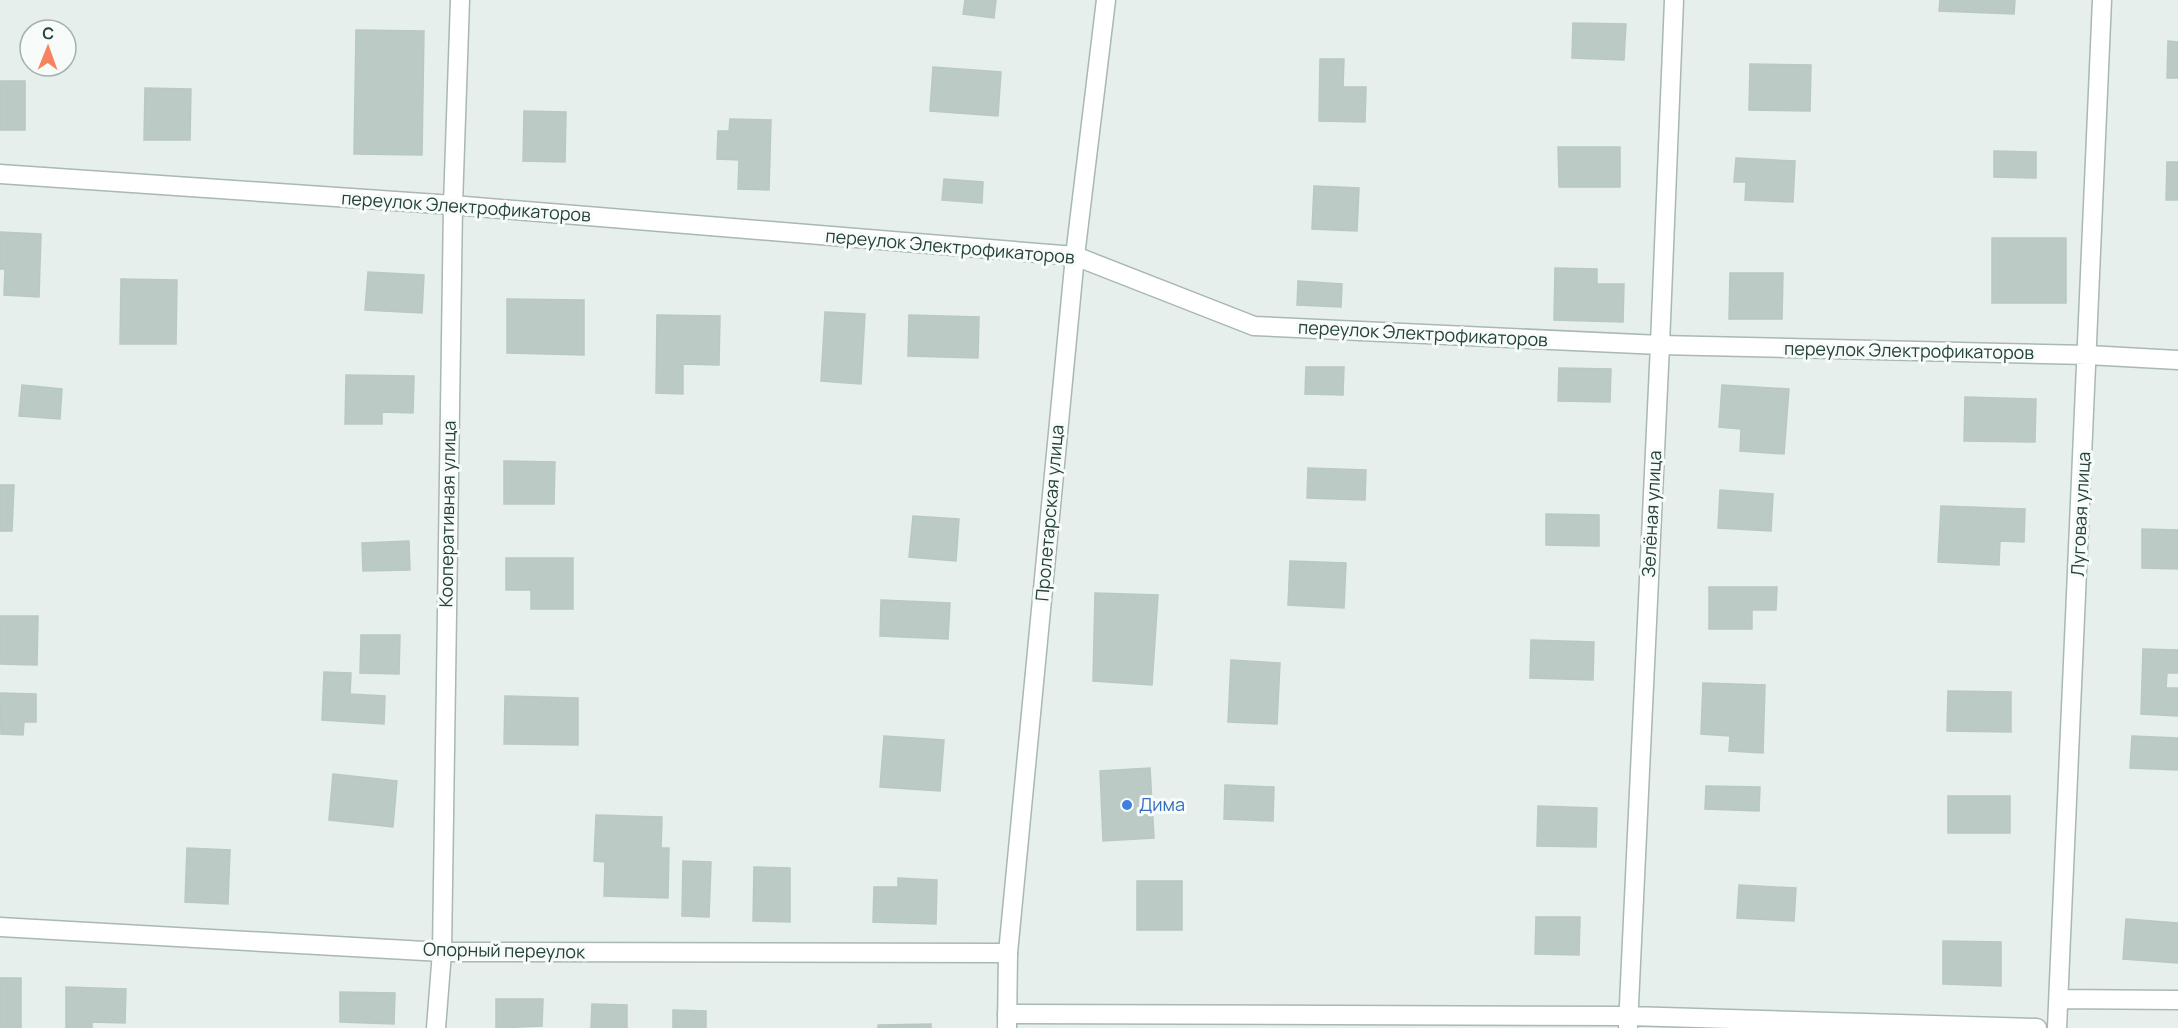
<svg xmlns="http://www.w3.org/2000/svg" width="2178" height="1028" font-family="Manrope,sans-serif">
<rect width="100%" height="100%" fill="#e6efeb"/>
<!-- building -->
<path fill="#bbcac4" stroke="#b8c9c2" stroke-width="1.5" d="M965,0H996L994,18L963,14Z
M1940,0H2015L2014,14L1939,11Z
M1573,23L1626,24L1624,60L1572,58Z
M356,30L424,31L422,155L354,154Z
M2168,41L2178,42V78H2167Z
M1320,59H1344L1343,87H1366L1365,122L1319,121Z
M1750,64L1811,65L1810,111L1749,110Z
M933,67L1001,72L998,116L930,111Z
M0,81H25V130H0Z
M145,88L191,89L190,140H144Z
M524,111L566,112L565,162L523,161Z
M730,119L771,120L769,190L738,189L739,160L717,159L718,131H729Z
M1558,147H1620V187H1559Z
M1994,151L2036,152V178L1994,177Z
M1736,158L1795,161L1793,202L1745,200L1746,182H1734Z
M2167,162H2178V200H2166Z
M944,179L983,182L982,203L942,200Z
M1314,186L1359,188L1357,231L1312,229Z
M0,232L41,234L39,297L4,295L5,269H0Z
M1992,238H2066V303H1992Z
M1555,268L1597,269V284H1624L1623,322L1554,320Z
M368,272L424,275L422,313L365,310Z
M1730,273H1783L1782,319H1729Z
M121,279L177,280L176,344H120Z
M1298,281L1342,284L1341,307L1297,305Z
M507,299L584,300V355L507,353Z
M825,312L865,314L861,384L821,381Z
M657,315L720,316L719,365L683,364V394L656,393Z
M909,315L979,317L978,358L908,356Z
M1306,367H1344L1343,395L1305,394Z
M1559,368L1611,369L1610,402L1558,401Z
M346,375L414,376L413,413L382,412V424H345Z
M22,385L62,389L60,419L19,416Z
M1722,385L1789,389L1784,454L1740,451L1741,429L1719,427Z
M1965,397L2036,399L2035,442L1964,441Z
M504,461L555,462L554,504H504Z
M1308,468L1366,470L1365,500L1307,498Z
M0,485H14L12,531H0Z
M1720,490L1773,494L1771,531L1718,528Z
M1941,506L2025,509L2024,542L2000,541L1999,565L1938,562Z
M1546,514L1599,515V546L1546,545Z
M913,516L959,519L956,561L909,557Z
M2142,529L2178,530V569L2142,568Z
M409,541L410,570L363,571L362,543Z
M506,558H573V609H531V590H506Z
M1290,561L1346,563L1344,608L1288,605Z
M1709,587H1777L1776,610H1752V629H1709Z
M1095,593L1158,595L1152,685L1093,681Z
M881,600L950,603L948,639L880,636Z
M0,616H38L37,665L0,664Z
M361,635H400L399,674L360,673Z
M1531,640L1594,642L1593,680L1530,678Z
M2143,649L2178,650V673H2167L2166,688H2178V716L2141,714Z
M1231,660L1280,663L1277,724L1228,722Z
M324,672L351,673L350,694L385,696L384,724L322,720Z
M1703,683L1765,685L1763,753L1729,751L1730,736L1701,734Z
M1948,691L2011,692V732L1947,731Z
M0,693L36,694V722H24L23,735L1,734Z
M505,696L578,698V745L504,744Z
M884,736L944,740L940,791L880,787Z
M2132,736L2178,738V770L2130,768Z
M1150,768L1154,838L1103,841L1100,771Z
M333,774L397,781L393,827L329,820Z
M1225,785L1274,787L1273,821L1224,819Z
M1706,786L1760,787L1759,811L1705,809Z
M1948,796H2010V833H1948Z
M1538,806L1597,808L1596,847L1537,846Z
M596,815L662,817L661,848H669L668,898L604,896L605,862L594,861Z
M187,848L230,850L228,904L185,902Z
M683,861L711,862L709,917L682,916Z
M754,867L790,868V922L753,921Z
M898,878L937,880L936,924L873,922L874,887H898Z
M1137,881H1182V930H1137Z
M1739,885L1796,888L1794,921L1737,918Z
M1536,917H1580L1579,955L1535,954Z
M2126,919L2178,923V963L2123,959Z
M1943,941L2001,942V986L1943,984Z
M0,978H21V1028H0Z
M66,987L126,989L125,1023L92,1022V1028H66Z
M340,992L395,993L394,1024L340,1022Z
M496,999H543L542,1026L496,1028Z
M592,1004L627,1005V1028H591Z
M673,1010L706,1011V1028H673Z
M931,1024V1028H878V1025Z"/>
<g fill="none" stroke-linecap="round" stroke-linejoin="round">
<defs>
<path id="minor" d="M0,174L453,205L1075,256L1254,326L1660,345L2088,355L2178,360
M0,927L442,952L1008,953
M2059,999L2178,1000
M1007,1014L1629,1016L2037,1028
M1628,1026L1660,345L1674,0
M436,1028L442,952L453,205L460,0
M2057,1028L2102,0"/>
<path id="tertiary" d="M1007,1028L1008,953L1075,256L1106,0"/>
</defs>
<!-- minor casing -->
<use href="#minor" stroke="#a8b8b2" stroke-width="21"/>
<!-- tertiary casing -->
<use href="#tertiary" stroke="#a8b8b2" stroke-width="21"/>
<!-- minor -->
<use href="#minor" stroke="#fff" stroke-width="18"/>
<!-- tertiary -->
<use href="#tertiary" stroke="#fff" stroke-width="18"/>
</g>
<!-- markers -->
<circle fill="#3f7fe0" stroke="#f7fbf9" stroke-width="2" cx="1127" cy="805" r="6"/>
<g text-anchor="middle" stroke-width="6" stroke-linejoin="round" paint-order="stroke">
<!-- street labels -->
<g font-size="18" fill="#24423a" stroke="#f7fbf9">
<text transform="translate(466 207) rotate(4)" y="6">переулок Электрофикаторов</text>
<text transform="translate(950 247) rotate(5)" y="6">переулок Электрофикаторов</text>
<text transform="translate(1423 334) rotate(3)" y="6">переулок Электрофикаторов</text>
<text transform="translate(1909 351) rotate(1)" y="6">переулок Электрофикаторов</text>
<text transform="translate(1050 513) rotate(-85)" y="6">Пролетарская улица</text>
<text transform="translate(448 514) rotate(-89)" y="6">Кооперативная улица</text>
<text transform="translate(1652 514) rotate(-87)" y="6">Зелёная улица</text>
<text transform="translate(2081 514) rotate(-87)" y="6">Луговая улица</text>
<text transform="translate(504 951) rotate(1)" y="6">Опорный переулок</text>
</g>
<!-- shop labels -->
<g font-size="18" fill="#366cbe" stroke="#f7fbf9" text-anchor="start">
<text x="1139" y="811">Дима</text>
</g>
</g>
<!-- north arrow -->
<g transform="translate(48 48) rotate(1)"><circle r="28" fill="#f7fbf9" stroke="#a3b1ad" stroke-width="1.5"/>
<path d="M0-4.5L10 22L0 15L-10 22Z" fill="#f4845f"/>
<text y="-9" font-size="16" font-weight="bold" text-anchor="middle" fill="#24423a">С</text>
</g>
</svg>
